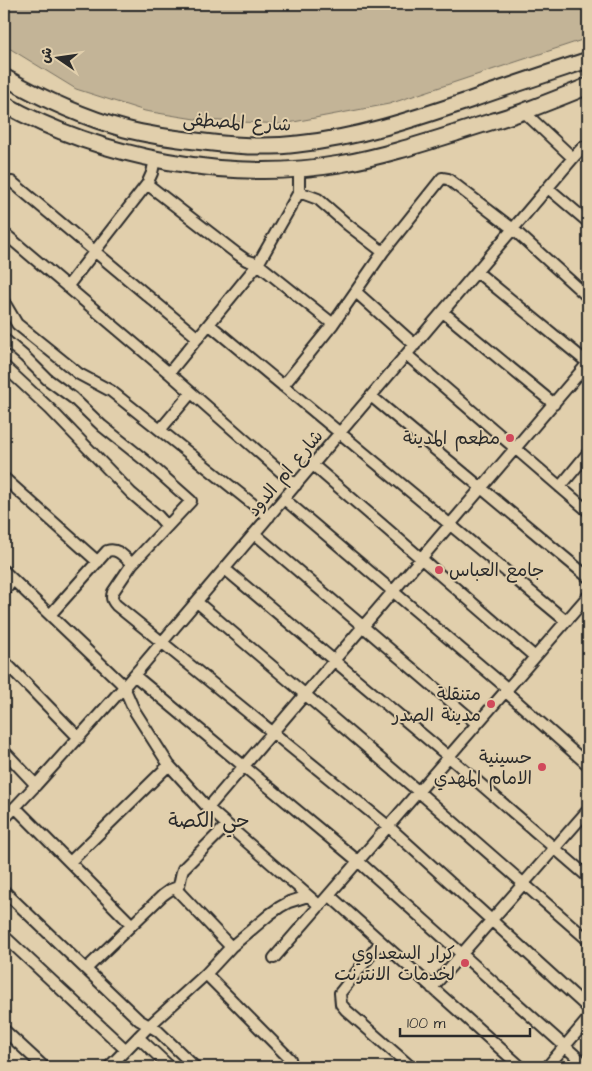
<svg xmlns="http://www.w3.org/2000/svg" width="592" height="1071" font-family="'Architects Daughter','Playpen Sans Arabic',sans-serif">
<rect width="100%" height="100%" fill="#e1cfac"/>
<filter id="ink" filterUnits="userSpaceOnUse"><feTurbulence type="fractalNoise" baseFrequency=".02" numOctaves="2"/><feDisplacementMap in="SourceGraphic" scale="10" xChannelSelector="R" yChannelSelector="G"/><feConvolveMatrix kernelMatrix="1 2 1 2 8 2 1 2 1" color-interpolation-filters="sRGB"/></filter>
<g filter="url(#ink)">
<!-- green -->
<path fill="#c3b497" stroke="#777061" d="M4,4H588V38L389,104L283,124L201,120L145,111L76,89L4,45Z"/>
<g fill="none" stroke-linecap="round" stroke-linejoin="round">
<defs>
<path id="minor" d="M523,111L573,158
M299,168V192
M12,182L198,338
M147,184L236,253L246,260L258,264L333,324
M548,188L588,222
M4,233L169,373L296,485
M477,272L588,363
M67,287L147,184L152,173L155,159
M356,292L415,345
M4,302L17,324L79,374L111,391L269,517
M443,312L554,404
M210,325L566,621
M4,339L25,357L47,379L73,398L102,426L147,462L191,501L132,564L113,592C111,598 112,600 116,605L389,827L588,1008
M407,355L588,511
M4,366L50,409L131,493L158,516L167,526
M169,373L258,264L299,192L318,199L348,225L383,252
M283,386L333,324L383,252L442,178L448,179L513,229L588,297
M371,396L588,577
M160,430L191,393
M313,465L535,657
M4,478L98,562
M560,487L588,453
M284,499L508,689
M255,534L477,724
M225,569L449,757L588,877
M4,571L120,682L124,687L134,710L169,765L208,808L320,906
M4,591L13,580
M197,602L419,792L588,940
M50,615L107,551C118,547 125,558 132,564
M4,661L79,738
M134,675L359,862L588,1067
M505,691L588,765
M4,751L36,785
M15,807L132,925
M208,808L588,363
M4,819L36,785L124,687L573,158L582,148L588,145
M70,862L169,765
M176,889L231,947
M4,891L139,1020L158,1031L195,1067
M329,895L521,1067
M4,936L126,1050
M381,942L340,993L341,1004L346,1010L411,1067
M274,958L588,596
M86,969L163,895L170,890L178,887C181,882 180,876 183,869L227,825
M206,974L290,1059L292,1067
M432,988L588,810
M4,1030L44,1067
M138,1037L170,1067
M109,1067L149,1026L206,974L231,947L270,914L280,907L289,902L308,896
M547,1067L588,1019"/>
<path id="highway" d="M4,77C43,99 82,117 125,129C151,136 177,139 204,142C235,146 267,148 298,144C357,138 414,119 470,100C509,86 549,73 588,60
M4,104C101,158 230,183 340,164C380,157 418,145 456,133C479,125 502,119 525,111C546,103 567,95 588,86"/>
</defs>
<!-- minor casing -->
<use href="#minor" stroke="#2b2b2b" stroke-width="14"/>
<!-- highway casing -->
<use href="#highway" stroke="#2b2b2b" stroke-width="19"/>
<!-- minor -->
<use href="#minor" stroke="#e1cfac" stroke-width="10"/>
<!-- highway -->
<use href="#highway" stroke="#e1cfac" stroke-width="15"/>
</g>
</g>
<!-- markers -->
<g fill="#d1495b" stroke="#e1cfac" stroke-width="2">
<circle cx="510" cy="438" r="5"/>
<circle cx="439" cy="570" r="5"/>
<circle cx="491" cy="704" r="5"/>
<circle cx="542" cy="767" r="5"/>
<circle cx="465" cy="963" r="5"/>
</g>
<g text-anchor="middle" stroke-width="4" stroke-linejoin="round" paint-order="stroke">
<!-- street labels -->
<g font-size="18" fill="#2b2b2b" stroke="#e1cfac">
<text transform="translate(237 122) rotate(3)" y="6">شارع المصطفى</text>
<text transform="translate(285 473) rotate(-50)" y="6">شارع ام الدود</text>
</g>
<!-- poi labels -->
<g font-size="18" fill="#2b2b2b" stroke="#e1cfac" text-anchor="end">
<text x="500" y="444">مطعم المدينة</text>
<text x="449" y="576" text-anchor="start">جامع العباس</text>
<text x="481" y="700">متنقلة<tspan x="481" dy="21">مدينة الصدر</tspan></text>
<text x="532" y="763">حسينية<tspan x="532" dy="21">الامام المهدي</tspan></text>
<text x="455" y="959">كرار السعداوي<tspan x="455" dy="21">لخدمات الانترنت</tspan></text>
</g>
<!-- quarter labels -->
<g font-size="20" fill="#2b2b2b" stroke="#e1cfac">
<text x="209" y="827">حي الكصة</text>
</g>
</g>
<!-- margin -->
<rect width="592" height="1071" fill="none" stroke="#e1cfac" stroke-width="20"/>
<rect x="10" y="10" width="572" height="1051" fill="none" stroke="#2b2b2b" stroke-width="2" filter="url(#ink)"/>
<!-- north arrow -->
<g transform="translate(58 58) rotate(283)" stroke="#e1cfac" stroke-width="4" paint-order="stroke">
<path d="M0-4L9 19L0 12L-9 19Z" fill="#2b2b2b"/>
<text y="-8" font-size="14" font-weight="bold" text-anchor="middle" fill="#2b2b2b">ش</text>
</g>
<!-- scale -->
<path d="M400 1028v8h130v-8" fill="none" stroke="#2b2b2b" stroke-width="2.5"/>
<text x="407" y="1028" font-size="15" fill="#2b2b2b" stroke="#e1cfac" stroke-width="4" paint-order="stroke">100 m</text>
</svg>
